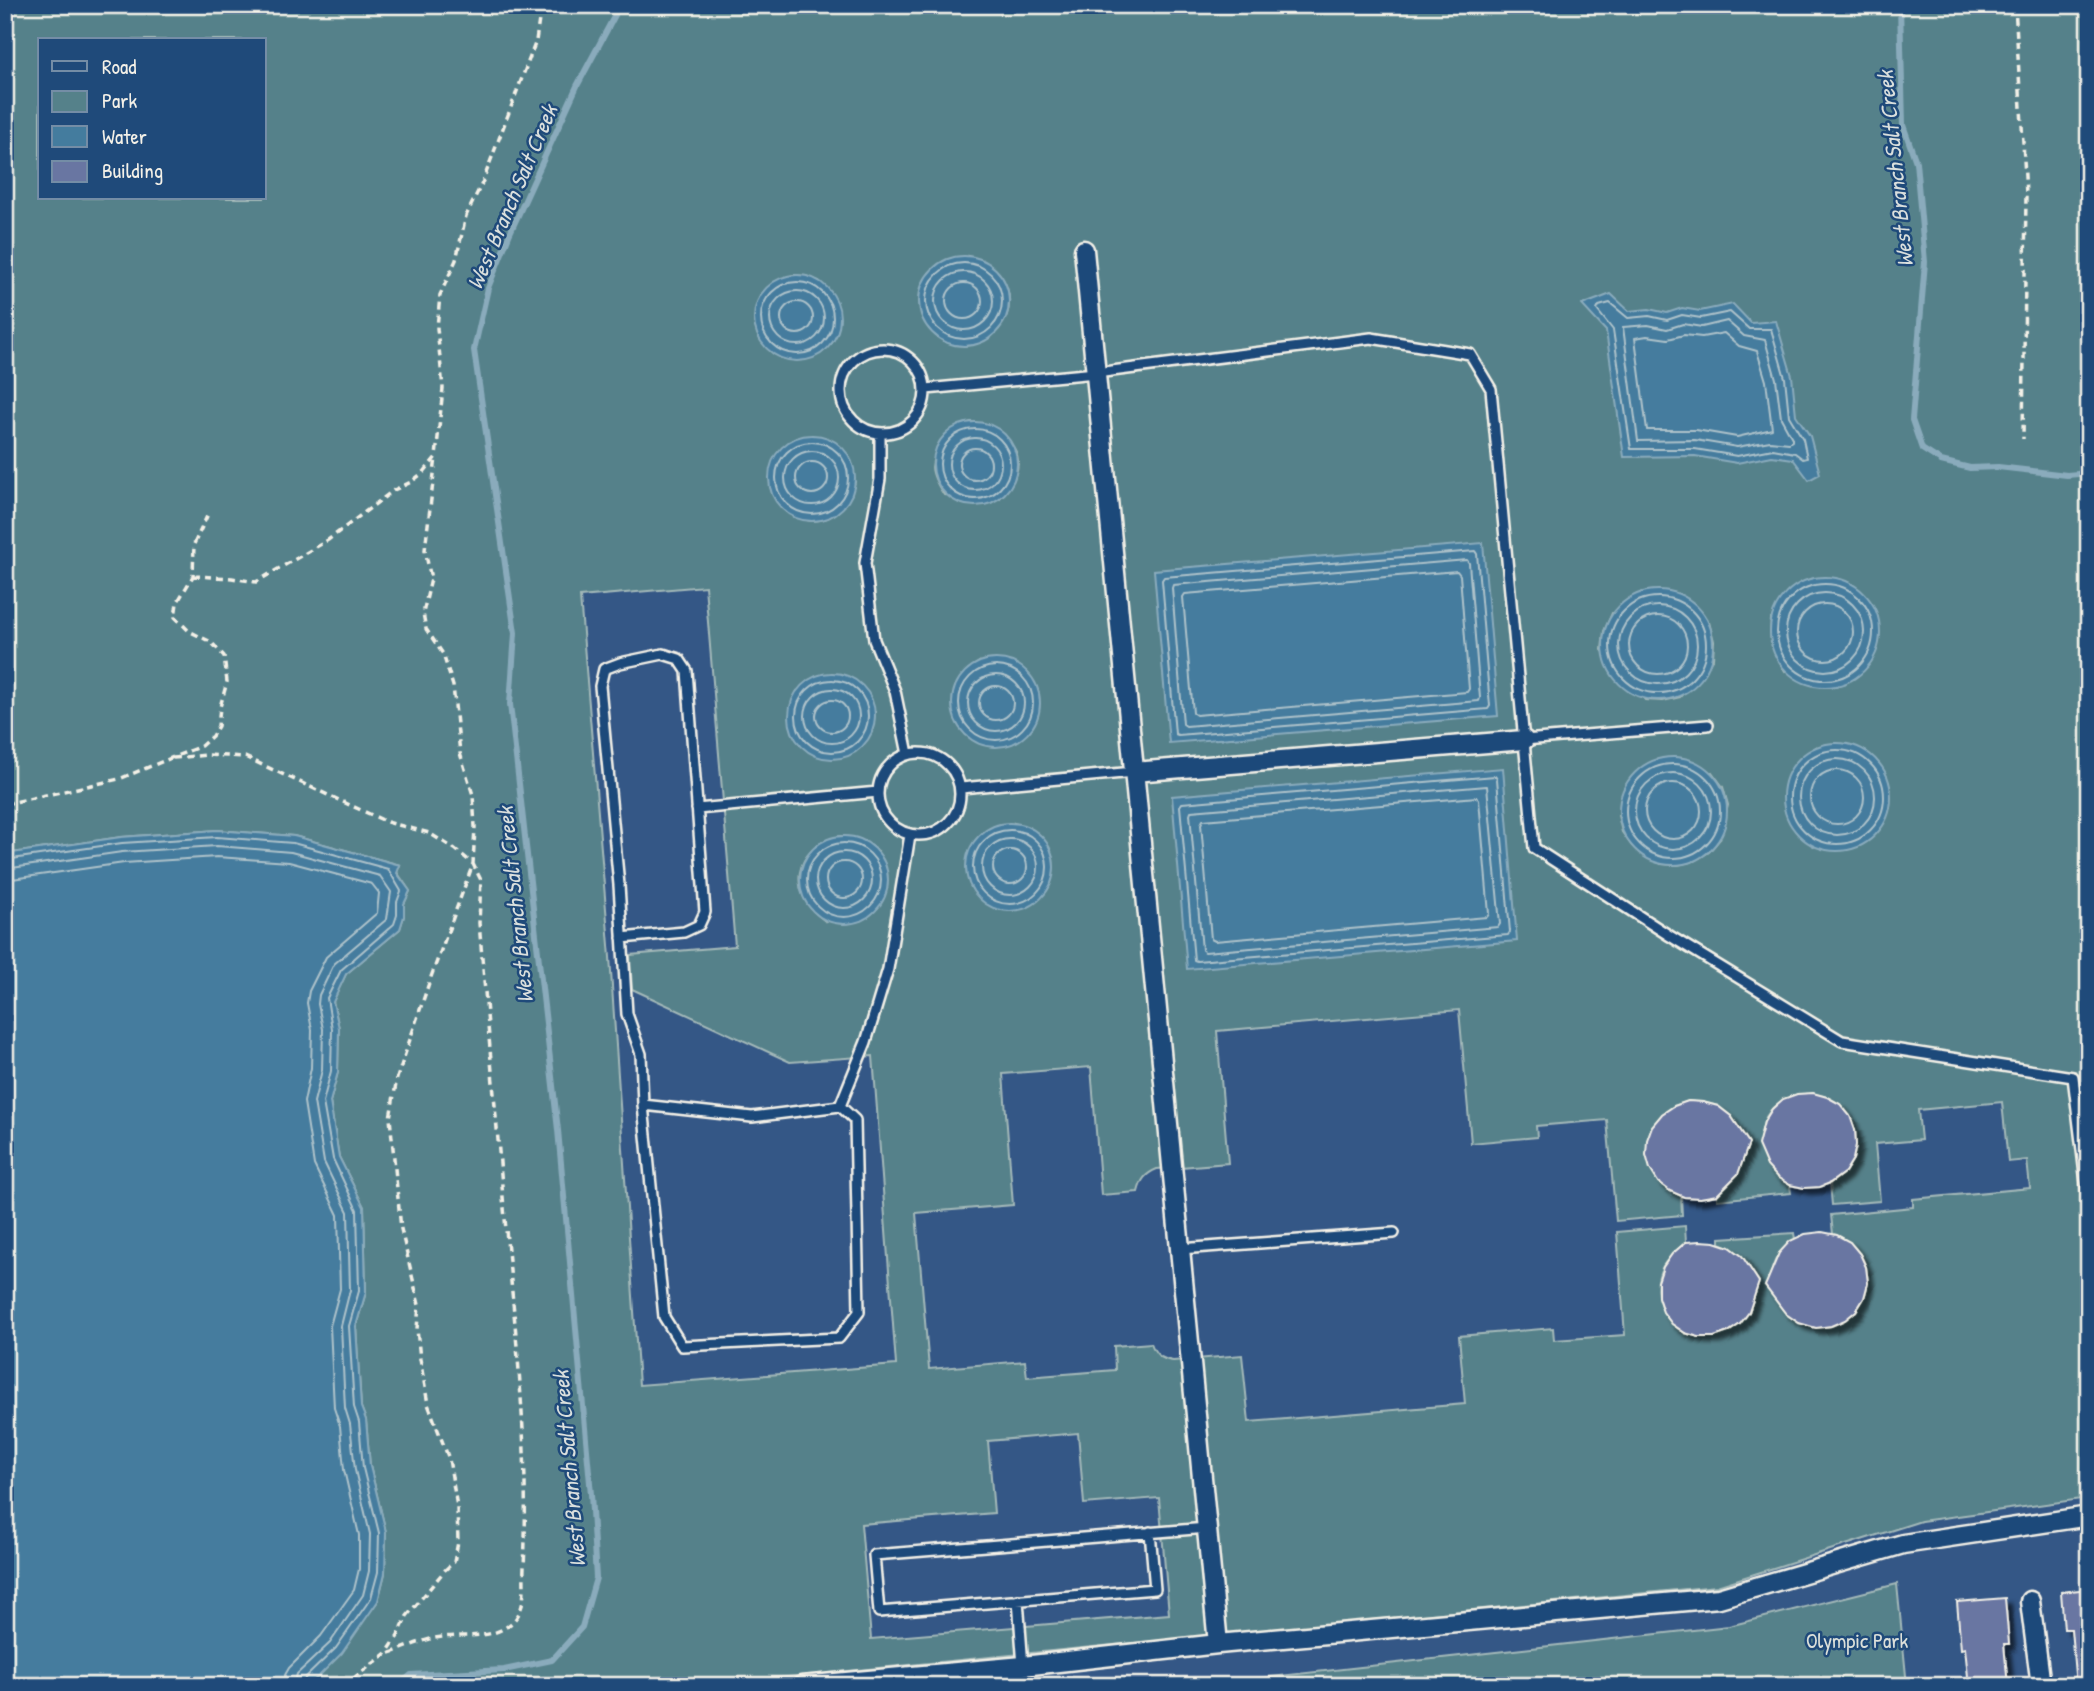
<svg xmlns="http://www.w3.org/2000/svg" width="2094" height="1691" font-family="'Patrick Hand',sans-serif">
<defs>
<filter id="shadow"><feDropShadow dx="6" dy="6" stdDeviation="2" flood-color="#0009"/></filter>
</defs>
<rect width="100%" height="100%" fill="#345786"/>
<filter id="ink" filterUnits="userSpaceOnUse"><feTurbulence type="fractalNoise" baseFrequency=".0143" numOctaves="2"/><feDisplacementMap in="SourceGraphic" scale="14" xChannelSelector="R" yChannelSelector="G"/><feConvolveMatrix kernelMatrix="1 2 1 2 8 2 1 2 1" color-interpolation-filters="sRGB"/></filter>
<g filter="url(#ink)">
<!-- green -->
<path fill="#55818a" stroke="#a4b9b9" stroke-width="2" fill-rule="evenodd" d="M5,5H2089V1498L1921,1521L1717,1586L694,1686H306L318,1677L378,1601L385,1573L386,1532L370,1466L366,1420L361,1407L356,1326L366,1292L364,1207L339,1157L330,1102L338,1072L339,1028L333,1001L346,974L400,929L404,916V904L410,891L397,872L400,865L294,836L217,830L121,837L5,854ZM40,40H264V198H40ZM968,256C1023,271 1023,332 968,345ZM793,275L806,276L819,281L838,329L832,343L821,353L754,322C756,296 768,281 793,275ZM971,422C985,423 990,428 1001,437C1004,440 1011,444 1014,448C1025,466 1011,487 999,499L944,495C929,472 927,462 945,441C954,431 958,425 971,422ZM782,448L855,482C836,557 738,510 782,448ZM1853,585C1876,604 1881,617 1878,646L1785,671C1772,652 1769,642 1771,619ZM705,586L735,946L630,955L632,989L790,1062L873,1056L896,1365L639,1385L610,957L580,597ZM1612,613L1709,622L1714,641L1713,658L1680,697L1663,701L1645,700L1602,650L1604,631ZM979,662L965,734C946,707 950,680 979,662ZM797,691L875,712C870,788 764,761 797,691ZM1816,747L1814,846C1790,829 1780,816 1787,785C1792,763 1797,759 1816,747ZM1712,772L1723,787L1728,805L1720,839L1709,852L1694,861L1678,865L1661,864L1632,846L1622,832L1618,815ZM1014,823L1028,827L1041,836L1048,889L1038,900L1027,907ZM840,836C856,837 866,841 878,851L825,921C786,893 792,848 840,836ZM1459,1010L1471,1143L1537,1137L1536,1126L1607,1120L1616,1221L1682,1215L1681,1196L1670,1191L1658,1182L1662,1114L1674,1106L1688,1101L1703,1102L1718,1106L1731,1116L1740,1129L1744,1144L1738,1174L1717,1195V1200L1791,1193L1790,1185C1772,1174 1768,1168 1763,1148C1748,1085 1852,1071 1856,1139C1857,1158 1846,1175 1830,1183L1832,1205L1880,1201L1875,1144L1921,1140L1918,1110L2002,1102L2008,1162L2027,1160L2030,1188L1913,1199V1207L1831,1215L1833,1234C1850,1240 1865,1254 1867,1273C1869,1290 1863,1305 1850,1316C1809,1351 1749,1298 1779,1254C1782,1248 1790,1244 1795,1239L1794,1233L1720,1238V1243L1730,1247L1741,1256L1740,1324C1728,1332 1715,1339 1699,1337C1667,1333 1647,1295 1663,1266C1669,1256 1678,1249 1686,1242L1685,1226L1617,1232L1625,1335L1554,1340L1553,1328L1459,1336L1465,1404L1249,1422L1242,1355L1173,1361C1160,1359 1155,1354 1151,1343L1114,1346L1115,1370L1027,1377L1025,1361L929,1369L916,1213L1013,1205L1003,1074L1091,1067L1101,1195L1138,1192C1141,1180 1145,1174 1157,1169L1228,1163L1217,1031ZM1078,1433L1084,1504L1159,1498L1169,1614L871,1639L861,1524L994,1513L988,1441Z
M1897,1584L1907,1686H1191L1729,1626Z"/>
<!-- water -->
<path fill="#447c9e" stroke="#8aabbc" stroke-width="2" d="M919 301a45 45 0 1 1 90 0a45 45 0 1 1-90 0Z
M754 318a43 43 0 1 1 86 0a43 43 0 1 1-86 0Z
M1611,294L1629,311L1649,309L1667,313L1682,308L1700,311L1733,304L1751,323L1776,321L1792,376L1796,415L1810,436L1820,474L1809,480L1793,459L1772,456L1737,463L1695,456L1624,457L1606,331L1582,305Z
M933 464a42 42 0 1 1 84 0a42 42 0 1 1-84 0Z
M769 478a43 43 0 1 1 86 0a43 43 0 1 1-86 0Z
M1483,543L1498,716L1169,743L1154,570Z
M1770 632a55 55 0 1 1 110 0a55 55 0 1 1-110 0Z
M1603 645a55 55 0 1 1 110 0a55 55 0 1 1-110 0Z
M952 703a44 44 0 1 1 88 0a44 44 0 1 1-88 0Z
M789 716a43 43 0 1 1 86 0a43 43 0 1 1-86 0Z
M1783 797a54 54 0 1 1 108 0a54 54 0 1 1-108 0Z
M1619 811a54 54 0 1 1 108 0a54 54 0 1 1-108 0Z
M1503,768L1517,941L1187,969L1172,796Z
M966 867a44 44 0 1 1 88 0a44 44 0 1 1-88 0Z
M217,830L294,836L400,865L397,873L410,891L404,904V916L400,929L346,974L333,1002L339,1028L338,1072L330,1102L339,1157L364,1207L366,1292L356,1326L361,1407L366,1420L370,1466L386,1532L385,1573L378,1601L342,1653L318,1677L306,1686H5V854L121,837Z
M800 880a44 44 0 1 1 88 0a44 44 0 1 1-88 0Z"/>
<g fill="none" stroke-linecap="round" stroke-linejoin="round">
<!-- shore -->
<path stroke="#aec2ca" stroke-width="2" d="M926 301a38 38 0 1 1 76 0a38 38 0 1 1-76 0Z
M935 301a29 29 0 1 1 58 0a29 29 0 1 1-58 0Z
M761 318a36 36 0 1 1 72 0a36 36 0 1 1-72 0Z
M946 301a18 18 0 1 1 36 0a18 18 0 1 1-36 0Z
M770 318a27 27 0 1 1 54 0a27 27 0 1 1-54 0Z
M781 318a16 16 0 1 1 32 0a16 16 0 1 1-32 0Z
M1610,303L1628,318L1649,316L1667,320L1682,315L1701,318L1730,312L1749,329H1771L1785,378L1789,416L1803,439L1807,458L1803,459L1795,453L1773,449L1737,456L1695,449H1631L1613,330L1597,310L1599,306Z
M1727,321L1744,336L1765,340L1776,379L1781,418L1792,438V441L1789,443L1770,441L1737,447L1695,440L1638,441L1623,327L1648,325L1667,329L1683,324L1702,327Z
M1724,333L1739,346L1757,351L1766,381L1772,429L1737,437L1696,430H1647L1635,338L1647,336L1668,339L1684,335L1702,337Z
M940 464a35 35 0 1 1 70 0a35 35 0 1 1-70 0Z
M949 464a26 26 0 1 1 52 0a26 26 0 1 1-52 0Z
M776 478a36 36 0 1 1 72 0a36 36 0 1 1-72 0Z
M959 464a16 16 0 1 1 32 0a16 16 0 1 1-32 0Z
M785 478a27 27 0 1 1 54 0a27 27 0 1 1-54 0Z
M796 478a16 16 0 1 1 32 0a16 16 0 1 1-32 0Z
M1475,551L1477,554L1490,706L1488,709L1178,735L1175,734L1162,580L1164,577Z
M1467,560L1469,563L1480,698L1479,701L1186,726L1183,724L1172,588L1173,585Z
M1457,571L1460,575L1469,689L1467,692L1196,715L1193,713L1183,597L1185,594Z
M1777 632a48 48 0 1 1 96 0a48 48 0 1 1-96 0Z
M1786 632a39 39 0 1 1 78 0a39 39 0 1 1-78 0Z
M1610 645a48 48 0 1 1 96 0a48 48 0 1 1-96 0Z
M1797 632a28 28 0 1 1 56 0a28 28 0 1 1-56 0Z
M1619 645a39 39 0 1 1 78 0a39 39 0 1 1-78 0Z
M1629 645a29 29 0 1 1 58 0a29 29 0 1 1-58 0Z
M959 703a37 37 0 1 1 74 0a37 37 0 1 1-74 0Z
M968 703a28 28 0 1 1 56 0a28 28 0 1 1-56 0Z
M796 716a36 36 0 1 1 72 0a36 36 0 1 1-72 0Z
M979 703a17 17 0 1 1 34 0a17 17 0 1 1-34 0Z
M805 716a27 27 0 1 1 54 0a27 27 0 1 1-54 0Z
M816 716a16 16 0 1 1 32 0a16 16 0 1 1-32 0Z
M1790 797a47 47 0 1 1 94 0a47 47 0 1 1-94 0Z
M1799 797a38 38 0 1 1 76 0a38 38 0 1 1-76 0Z
M1626 811a47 47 0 1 1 94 0a47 47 0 1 1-94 0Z
M1810 797a27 27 0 1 1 54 0a27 27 0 1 1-54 0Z
M1635 811a38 38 0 1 1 76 0a38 38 0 1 1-76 0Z
M1495,776L1497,779L1510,932L1508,935L1197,961L1194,960L1180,806L1182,803Z
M1645 811a28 28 0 1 1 56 0a28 28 0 1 1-56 0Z
M1487,786L1500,924L1498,927L1205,952L1202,950L1190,814L1191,811Z
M1477,797L1479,800L1489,914L1487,917L1215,941L1211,939L1201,824L1203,820Z
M973 867a37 37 0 1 1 74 0a37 37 0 1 1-74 0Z
M982 867a28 28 0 1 1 56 0a28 28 0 1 1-56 0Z
M807 880a37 37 0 1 1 74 0a37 37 0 1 1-74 0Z
M993 867a17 17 0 1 1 34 0a17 17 0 1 1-34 0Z
M816 880a28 28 0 1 1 56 0a28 28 0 1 1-56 0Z
M5,860L122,843L217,837L293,843L388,869L401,891L397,902V915L394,924L341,970L327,998L332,1029L331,1071L323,1102L333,1159L357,1210L359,1291L349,1326L354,1407L359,1422L363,1468L379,1533L378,1572L371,1598L336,1648L305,1678L303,1686
M826 880a18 18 0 1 1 36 0a18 18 0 1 1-36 0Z
M5,869L122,852L217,846L291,852L380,876L391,892L387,919L334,964L319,995L318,1004L323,1029L322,1070L314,1102L324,1162L348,1212L350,1290L341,1326L345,1408L350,1424L355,1470L370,1534L369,1571L363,1595L330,1643L297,1674L294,1686
M5,880L124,863L217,857L289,862L372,884L379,893L377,913L326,957L309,991L307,1003L312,1030L311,1068L304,1102L314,1165L338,1215L340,1289L330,1326L334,1408L340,1426L344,1470L359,1535V1569L354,1590L321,1636L289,1668L285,1675L284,1686"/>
<!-- stream -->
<path stroke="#8aabbc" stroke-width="6" d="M1900,5L1903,125L1916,162L1925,262L1912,420L1922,449L1941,461L1970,468L1998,467L2067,475L2089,473
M398,1686L411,1675L504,1670L552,1660L582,1627L596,1578L591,1494L558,1130L510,704L515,633L474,350L488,288L510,233L577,86L615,15L618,5"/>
</g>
<!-- building -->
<path fill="#6976a2" stroke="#f4f1e8" stroke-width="2" filter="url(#shadow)" d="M1813,1093L1827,1097L1840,1104L1850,1116L1855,1130L1856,1145L1853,1159L1845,1172L1830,1183L1820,1187L1804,1188L1790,1185L1777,1177L1767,1166L1758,1145L1764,1122L1772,1109L1783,1099L1797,1094Z
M1688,1101L1703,1102L1718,1106L1731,1116L1749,1143L1738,1174L1717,1195L1700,1198L1684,1197L1670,1191L1658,1182L1650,1169L1646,1155L1647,1140L1652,1126L1662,1114L1674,1106Z
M1822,1232L1837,1235L1850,1242L1860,1254L1866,1267L1868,1283L1864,1298L1856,1311L1845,1320L1831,1326L1816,1328L1799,1323L1786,1314L1765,1286L1779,1253L1790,1241L1805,1234Z
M1700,1241L1715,1242L1730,1247L1742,1256L1759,1282L1749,1312L1740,1324L1728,1332L1714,1337H1699L1685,1333L1672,1324L1663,1312L1658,1297V1282L1663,1267L1672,1254L1686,1242Z
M2089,1589V1686H2076L2071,1629H2064L2061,1592Z
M2005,1598L2009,1644H2004L2008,1686H1969L1965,1648L1961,1649L1957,1602Z"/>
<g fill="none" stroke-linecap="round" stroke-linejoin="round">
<defs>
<path id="service" d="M841 391a42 42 0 1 1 84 0a42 42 0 1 1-84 0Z
M926,389L1096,373L1371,338L1470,354L1491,389L1534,848L1670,936L1842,1041L2073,1077L2089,1207
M880,433V479L865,563L874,640L895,691L908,754
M1524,740L1708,725
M878 794a41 41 0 1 1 82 0a41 41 0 1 1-82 0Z
M961,788L1134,772
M697,809L878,792
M622,938L684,932L699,925L705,912L687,671L679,659L663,654L620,663L604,669L600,686L619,885L627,1014L641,1054L643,1105L752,1117L840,1106L866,1042L888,969L910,835
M643,1105L664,1317L682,1346L839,1338L859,1312L855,1120L840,1106
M1180,1249L1394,1233
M1150,1532L1155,1589L879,1612L874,1555L1207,1528
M1018,1600L1023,1666"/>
<path id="minor" d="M1084,250L1218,1644
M1134,772L1524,740
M2030,1601L2041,1686
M802,1686L1023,1666L1218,1644L1719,1598L1903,1544L2089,1516"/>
</defs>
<!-- service casing -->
<use href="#service" stroke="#f4f1e8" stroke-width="14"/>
<!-- minor casing -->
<use href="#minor" stroke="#f4f1e8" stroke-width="23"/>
<!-- path -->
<path stroke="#f4f1e8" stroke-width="3.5" stroke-dasharray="7 5" stroke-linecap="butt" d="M2015,5L2026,194L2023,439
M193,576L232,578L256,582L328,540L394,490L411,482L424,472L436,457L443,388L437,328L440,295L456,260L466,216L483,181L536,41L541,5
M173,758L207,755L245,757L387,822L429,833L455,849L473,864L481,880L479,923C487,1014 495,1106 503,1197C514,1320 530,1444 524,1567C523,1584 527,1603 516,1618C498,1641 467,1634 442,1637C422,1639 405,1649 387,1654
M5,804L119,779L201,746L212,736L218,726L220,707L227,682L224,656L211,642L189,631L175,617L177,603L193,576L194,544L209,512
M343,1686L386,1654L398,1636L407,1616L445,1570L454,1562L458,1542L457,1507L449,1459L428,1404L420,1359L417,1329L419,1305L401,1229L390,1118L397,1078L431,977L473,864L475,827L473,795L460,753L453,686L443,654L426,629L423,613L431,579L425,550L436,457"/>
<!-- service -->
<use href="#service" stroke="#1f4a7a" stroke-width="9"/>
<!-- minor -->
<use href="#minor" stroke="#1f4a7a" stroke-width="18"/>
</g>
</g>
<g text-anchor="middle" stroke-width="5" stroke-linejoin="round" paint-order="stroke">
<!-- park labels -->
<g font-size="21" fill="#dce0da" stroke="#1f4a7a">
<text x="1857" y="1648">Olympic Park</text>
</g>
<!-- water labels -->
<g font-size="23" font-style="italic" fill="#dadfdd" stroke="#1f4a7a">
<text transform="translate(1895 169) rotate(-96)" y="8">West Branch Salt Creek</text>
<text transform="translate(512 197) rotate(-67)" y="8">West Branch Salt Creek</text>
<text transform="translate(515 905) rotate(-96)" y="8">West Branch Salt Creek</text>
<text transform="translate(569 1469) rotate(-95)" y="8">West Branch Salt Creek</text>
</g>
</g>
<!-- margin -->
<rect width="2094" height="1691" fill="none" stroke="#1f4a7a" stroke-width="28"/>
<rect x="14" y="14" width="2066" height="1663" fill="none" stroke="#f4f1e8" stroke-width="2.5" filter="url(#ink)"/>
<!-- legend -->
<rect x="38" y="38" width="228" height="161" fill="#1f4a7a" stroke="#748da6" stroke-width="2"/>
<rect x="52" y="61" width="35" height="10" fill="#1f4a7a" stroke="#748da6" stroke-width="2"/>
<text x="102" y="74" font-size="21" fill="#f4f1e8">Road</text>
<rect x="52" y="91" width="35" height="21" fill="#55818a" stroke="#748da6" stroke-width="2"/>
<text x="102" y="108" font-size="21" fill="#f4f1e8">Park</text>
<rect x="52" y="126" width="35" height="21" fill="#447c9e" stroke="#748da6" stroke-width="2"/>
<text x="102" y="144" font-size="21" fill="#f4f1e8">Water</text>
<rect x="52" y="161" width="35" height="21" fill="#6976a2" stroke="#748da6" stroke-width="2"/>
<text x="102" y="178" font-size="21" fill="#f4f1e8">Building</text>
</svg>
